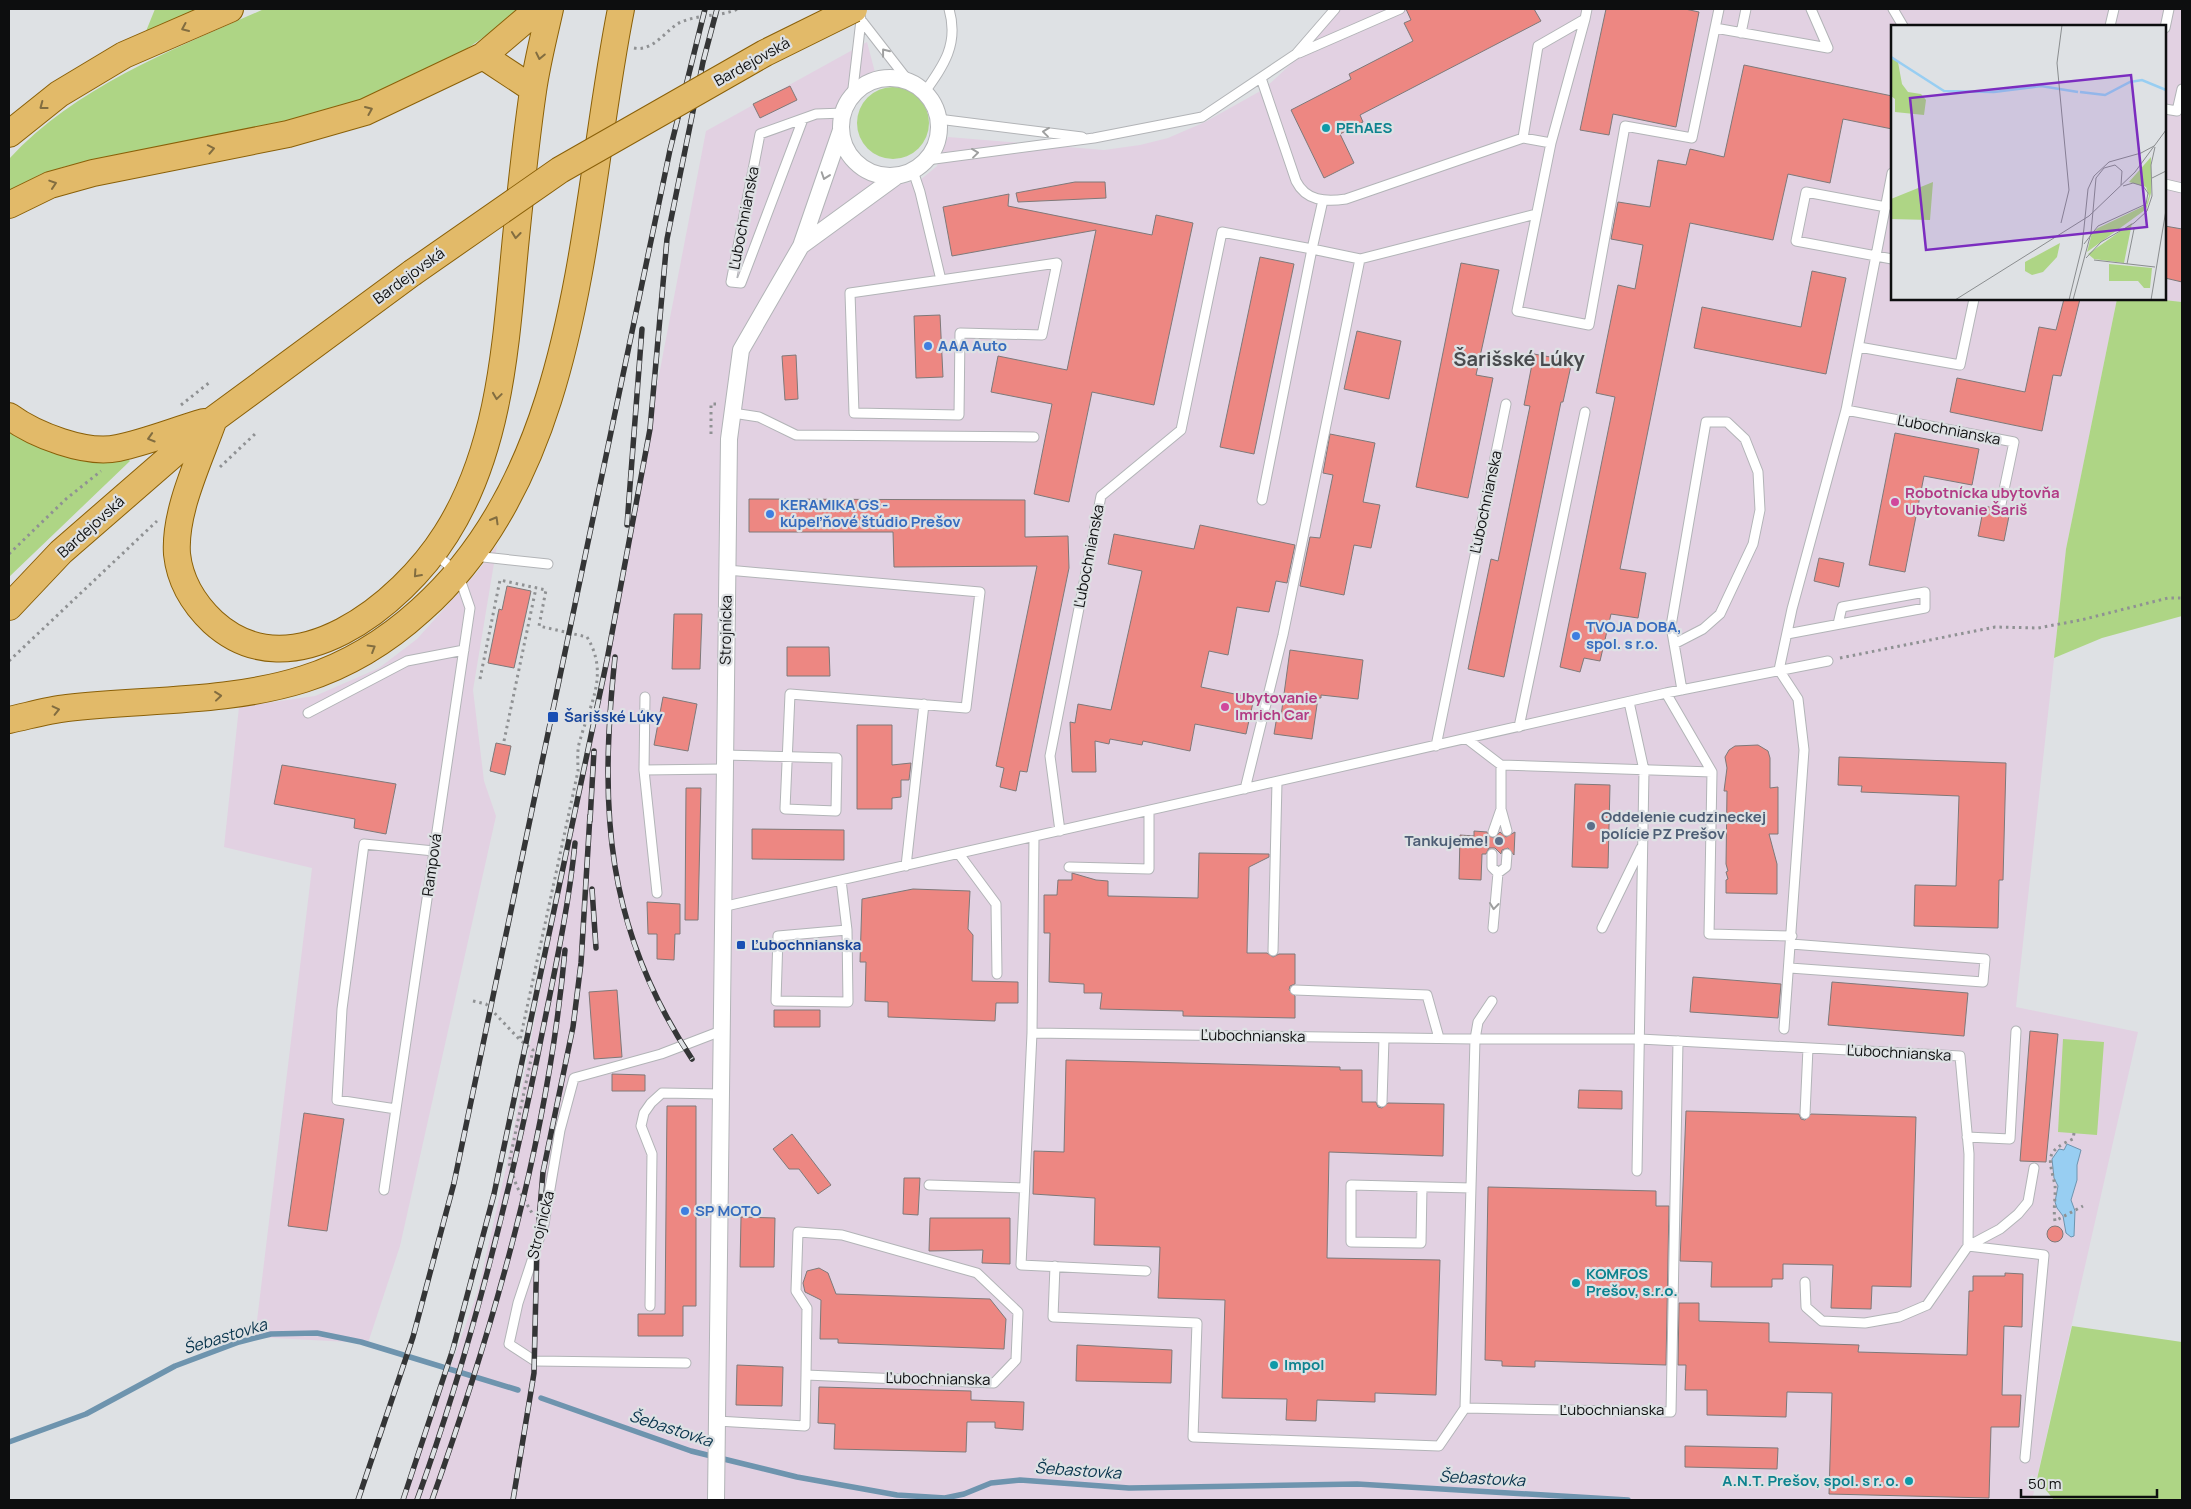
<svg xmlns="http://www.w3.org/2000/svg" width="2191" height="1509" font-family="Manrope,sans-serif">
<rect width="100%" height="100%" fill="#dee1e4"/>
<!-- commercial -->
<path fill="#e2d1e2" d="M1340,9H2182V302L2155,299H2165V26H1892V299H2117L2066,549L2016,1007L2138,1032L2032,1500H402L478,1291L508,1159L706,131L867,42L877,80L851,98L839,129L842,151L850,165L862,176L886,186L919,181L937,166L948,137L1104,150L1140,145L1168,138L1205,122L1264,89L1291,64Z
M497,545L473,690L484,781L496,816L400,1246L368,1343L255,1337L312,868L224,847L239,707L315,696L379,668L417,639L478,571Z"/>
<!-- green -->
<path fill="#aed585" d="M155,9H231L138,51Z
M264,9H524L455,57L367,99L275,125L67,166L41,174L9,191V159C78,85 173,50 264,9Z
M857 123a36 36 0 1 1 72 0a36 36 0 1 1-72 0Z
M2117,299H2155L2182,302V616L2102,638L2054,658L2066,549Z
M9,430C47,444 86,467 128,459L130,461L9,577Z
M2063,1039L2104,1042L2097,1135L2058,1132Z
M2072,1326L2182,1342V1500H2054L2037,1479Z"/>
<!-- water -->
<path fill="#98cef2" stroke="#6e94ae" d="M2067,1144L2081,1150L2077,1165V1180L2071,1200L2075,1211L2074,1236L2071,1237L2066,1233L2063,1216L2057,1208L2055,1202L2058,1186L2054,1178L2052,1159L2059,1149L2064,1150Z"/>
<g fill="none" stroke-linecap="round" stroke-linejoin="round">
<!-- stream -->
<path stroke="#6e94ae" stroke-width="5.5" d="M541,1398L691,1451L797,1477L897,1495L945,1498L964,1494L991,1483L1020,1480L1129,1488L1357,1484L1628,1500
M9,1442L86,1414L175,1366L239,1342L271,1334L317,1333L361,1342L518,1390"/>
</g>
<!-- building -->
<path fill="#ed8782" stroke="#7e7979" d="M1406,9H1534L1541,21L1360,115L1363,122L1340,134L1354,163L1324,178L1291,110L1351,79L1349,74L1413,41L1404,23L1411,20Z
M1606,9H1685L1699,12L1676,127L1613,114L1609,135L1580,130Z
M1744,65L1892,96V129L1843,119L1830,183L1788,174L1773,240L1690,223L1620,569L1646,573L1638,618L1611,614L1600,661L1584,658L1580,672L1560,667L1615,397L1596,393L1618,285L1635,289L1643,245L1611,239L1618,202L1650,207L1658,160L1686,165L1690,149L1724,157Z
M790,86L797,100L760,118L753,104Z
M1075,182H1105L1106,198L1018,202L1016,193Z
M1009,194L1008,206L1152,235L1156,215L1193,223L1154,405L1092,392L1069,502L1034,494L1052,404L991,392L998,356L1067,370L1096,230L952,256L943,207Z
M2165,226L2182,229V282L2165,278Z
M1260,257L1294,264L1254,454L1220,447Z
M1461,263L1499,270L1476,375L1493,378L1468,498L1416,487Z
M1812,271L1846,278L1826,374L1694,348L1702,307L1801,327Z
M2064,299H2080L2061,376L2053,375L2042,431L1950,412L1957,378L2025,392L2039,327L2056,330Z
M940,315L943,377L916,378L914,316Z
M1357,331L1401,341L1389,399L1344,389Z
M1534,354L1572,361L1563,402H1561L1504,677L1468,669L1491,559L1498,561L1530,406L1524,405Z
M796,355L798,399L785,400L782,356Z
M1895,433L1979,449L1972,485L1924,476L1905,572L1869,565Z
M1330,434L1375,443L1363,502L1380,505L1371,548L1354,545L1344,595L1300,586L1310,537L1320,538L1333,475L1323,473Z
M749,499L1025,500V537L1068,536L1069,568L1027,772L1020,771L1016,791L1000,787L1004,768L996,766L1037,566L894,567L893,532H749Z
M1984,506L1994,508L1996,513L1999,515L2006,510L2010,511L2004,541L1978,536Z
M1200,525L1295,545L1287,583L1276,581L1269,612L1237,607L1228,655L1209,651L1201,687L1254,698L1246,734L1195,724L1190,751L1143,741L1142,745L1110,739L1109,744L1095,741L1096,772H1072L1070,722L1075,723L1078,704L1111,710L1142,571L1108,564L1114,534L1194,549Z
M1819,558L1844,563L1839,587L1814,581Z
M507,586L531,591L514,668L488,663L499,609L502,610Z
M674,614H702L700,669H672Z
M787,647H829L830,676H787Z
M1290,650L1363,660L1358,699L1321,695V698H1318L1312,739L1274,734L1277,716H1281Z
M663,697L697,704L688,751L654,745Z
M857,725H892V765L911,763L909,780H901V797L892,798V809H857Z
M496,743L511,746L505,775L490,771Z
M1758,745L1768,751L1770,758V788L1778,787V834H1769L1777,864V894L1726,893V880L1728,879L1726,872L1728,871L1726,864L1727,791H1724L1727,768L1725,757L1729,750L1735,746Z
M1839,757L2006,763L2003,880H1999L1998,928L1914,926L1915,885L1956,886L1959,796L1861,792L1862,786L1838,785Z
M282,765L396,784L386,834L354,828L355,819L274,804Z
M1575,784L1610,785L1608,868L1572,867Z
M686,788H701L698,920H685Z
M752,829L844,830V860L752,859Z
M1474,831L1487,832L1489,836L1494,838L1500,832L1506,837L1515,832L1514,855L1508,848L1502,850L1501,854L1495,848H1489L1486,854H1482L1481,880L1459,879L1460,835L1474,836Z
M1199,853L1269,854V857L1249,867L1247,953H1267L1273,957L1279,954H1295V984L1290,986L1289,990L1295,996V1018L1183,1016V1011L1100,1009L1102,993H1084V984L1049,982L1050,933H1044V895H1057L1058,880H1072V873L1096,880L1108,881V896L1198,898Z
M913,889L970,891L968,929L973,935L972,981L1018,982V1003H996L995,1021L888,1017V1002L865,1001L866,962H860L862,899Z
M647,902L680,904V934H675L674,960L657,959V934H648Z
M1693,977L1781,984L1778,1018L1690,1012Z
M1832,982L1968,993L1964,1036L1828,1025Z
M617,990L622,1057L594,1059L589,992Z
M774,1010H820V1027H774Z
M2030,1031L2058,1034L2046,1162L2020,1161Z
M1066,1060L1340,1067V1070H1362V1102H1376L1378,1107L1382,1108L1388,1103L1444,1104L1443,1156L1329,1152L1327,1258L1440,1260L1436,1395L1375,1393V1402L1317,1400L1316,1421L1286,1420L1287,1399L1222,1398L1225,1300L1158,1298L1160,1247L1094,1245L1095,1198L1033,1194L1034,1151L1064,1152Z
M612,1074L645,1075V1091H612Z
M1579,1090L1622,1091V1109L1578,1108Z
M667,1106H696V1306H683V1336H638V1314H665Z
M1686,1111L1799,1114L1801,1119L1805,1120L1811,1114L1916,1117L1911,1287L1872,1286L1871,1309L1831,1308L1833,1265L1783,1264V1279H1772V1287H1711L1712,1262L1680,1261Z
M304,1113L344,1119L327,1231L288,1226Z
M792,1134L831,1185L818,1194L799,1169H789L773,1149Z
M904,1178H920L918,1215L903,1214Z
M1488,1187L1656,1191V1206H1669L1666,1365L1535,1361V1367L1502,1366V1361L1485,1360Z
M741,1217L775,1218L774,1267H740Z
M930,1218H1010V1264L982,1263L983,1250L929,1251Z
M2047 1234a8 8 0 1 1 16 0a8 8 0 1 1-16 0Z
M819,1268L828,1273L836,1294L990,1299L1006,1319L1004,1349L838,1343V1339H820L821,1300L805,1292L803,1283L807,1271Z
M2005,1273L2023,1274L2022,1327L2004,1326L2002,1395H2021L2019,1427H1991L1989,1498L1829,1494L1832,1393L1787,1392L1786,1417L1707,1415V1390H1685L1686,1365H1678L1679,1303H1699V1321L1769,1323V1342L1859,1345L1858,1352L1967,1355L1969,1291H1973V1276H2005Z
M1077,1345L1172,1350L1171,1383L1076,1381Z
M737,1365L783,1367L782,1406L736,1405Z
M819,1387L971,1391V1400L1024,1402L1023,1430L995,1428V1422H967L966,1452L834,1449L835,1424L818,1423Z
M1685,1446L1778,1448L1777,1469L1685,1467Z"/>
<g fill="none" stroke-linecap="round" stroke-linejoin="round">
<defs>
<path id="lane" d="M1893,9L1903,26
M861,20L910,83
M2110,26L2114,9
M1715,28L1828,48L1811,9
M2165,28L2169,9
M1741,33L1746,9
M1299,53L1400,9
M1261,78L1296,181C1306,201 1325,202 1346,199L1523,138L1551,143L1517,311L1589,325L1625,126L1692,138L1719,9
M924,93C944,65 959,44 949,9
M852,97L861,20L859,9
M2165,109L2177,111L2182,89
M803,119L741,283L731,282L760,134L816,114L844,113
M938,119L1082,137
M1523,138L1538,46L1585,19L1587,9
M1551,143L1585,19
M927,160L1094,138L1202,117L1296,54L1335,9
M913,171L920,192L941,280L1057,263L1042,335L960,333L959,415L854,413L850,293L941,280
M2165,184L2182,188
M1886,207L1806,192L1796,241L1892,259
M1360,259L1536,214
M1859,347L1960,365L1974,299
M1846,410L2014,442L2000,509
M733,413L759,417L796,435L1034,437
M474,556L548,564
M1787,634L1925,608V592L1842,607L1838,624
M1674,644L1703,629L1720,614L1753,544L1760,510L1758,472L1745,439L1727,422H1706L1671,626L1682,690
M1629,702L1644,770L1637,1171
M308,713L407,661L464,650
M1519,727L1585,412
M1467,739L1501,765L1712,772L1666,693
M1436,746L1506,404
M724,755L837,758L836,811L785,809L790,694L966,708L980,592L727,570
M1501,765V809L1507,831
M644,770L645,697
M1712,772L1709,934L1792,936
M1245,789L1283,635L1360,259L1312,249L1262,500
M1060,831L1050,756L1101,496L1181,430L1222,232L1312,249L1323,200
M1493,832L1501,809
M1034,837L1032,1033L1021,1265L1146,1271
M959,854L996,904L997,974
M1492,854V867L1498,873
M906,866L924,704
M1069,867L1149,869V811
M841,880L847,930L848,1002L776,1001L778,936L847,930
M657,893L644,770L723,769
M722,907L1666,693L1828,661
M1493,928L1498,873L1506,867L1507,854
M1602,928L1641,848
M1273,951L1277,782
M1790,968L1983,982L1985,959L1791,944
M1295,990L1427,995L1439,1038
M1784,1029L1804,750L1798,699L1779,670L1792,609L1846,410L1892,173
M1032,1033L1475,1039L1478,1022L1492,1001
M1382,1102L1384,1038
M396,1109L337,1100L342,1009L364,844L434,851
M1805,1114L1808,1048
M1967,1137L2010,1139L2016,1031
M929,1185L1024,1188
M1422,1187L1421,1243L1351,1242V1185L1471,1188
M384,1190L470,608L458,573L435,554
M1055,1266L1053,1317L1197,1323L1193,1437L1439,1446L1465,1408
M1805,1282L1806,1307L1822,1321L1865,1323L1899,1317L1927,1305L1968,1246L2000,1229L2018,1214L2028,1202L2034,1168
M650,1306L652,1154L641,1126L644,1113L651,1103L662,1093L721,1094
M686,1363L535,1361L509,1344L518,1303L544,1224L560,1130L574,1078L661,1054L721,1031
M1465,1408L1475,1039H1640L1960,1056L1969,1154L1968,1246L2044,1255L2025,1458
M1465,1408L1671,1412L1678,1041
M717,1421L805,1426L806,1375L994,1383L1016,1360L1018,1312L977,1273L842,1235L798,1232L796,1291L807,1308L806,1375"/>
<path id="street" d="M841 127a49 49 0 1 1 98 0a49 49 0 1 1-98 0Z
M801,246L897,176
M716,1500L729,439L741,350L801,246L841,130"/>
<path id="primary" d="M483,56L533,89
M9,134L59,94L124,55L230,9
M9,205L50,185L93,173L288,134L365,112L483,56L538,9
M9,416C35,435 86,455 118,448C147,442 176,430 204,422
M214,419C200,459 174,511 177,554C180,582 193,603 213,622C292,694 402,604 446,534C502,446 506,337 516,237C521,188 526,139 533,91C537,63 544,36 550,9
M9,607L61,552L214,419L412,273
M9,720C28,716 48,710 67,708C146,699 228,703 304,679C348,665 387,641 421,610C584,465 581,209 621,9"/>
</defs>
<!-- lane casing -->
<use href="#lane" stroke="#b2b4b7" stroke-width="11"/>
<!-- street casing -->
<use href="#street" stroke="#b2b4b7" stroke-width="18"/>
<!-- primary casing -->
<use href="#primary" stroke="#8a6008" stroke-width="28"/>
<!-- path -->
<path stroke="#8f9193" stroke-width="3" stroke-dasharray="2.5 4" stroke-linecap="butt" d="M634,48C654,52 666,29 681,22C700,14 720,17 738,9
M181,405L210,382
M711,434V404H717
M220,467L256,433
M9,554L66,499L101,471
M1840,658L1995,627L2038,628L2081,620L2168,598H2182
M9,661L157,521
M480,679L500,580L546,590L539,626L587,637C610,675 589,705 579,744C577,752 578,762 578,771L520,1040L533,1050L509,1163L517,1187L532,1213
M504,741L536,588
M473,1001L486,1004L520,1040
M2074,1133L2073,1139C2044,1152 2049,1158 2055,1185C2056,1195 2053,1209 2055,1221L2083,1206"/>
<!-- lane -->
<use href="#lane" stroke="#fff" stroke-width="9"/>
<!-- street -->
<use href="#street" stroke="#fff" stroke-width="16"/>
<!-- primary -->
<use href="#primary" stroke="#e2ba69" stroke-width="26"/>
<defs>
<path id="rail" d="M627,525L642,329
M615,657C599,809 605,928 692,1059
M590,821L594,751
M592,889L596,948
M358,1500L413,1337L454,1183L670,150L705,9
M403,1500L453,1349L494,1194L607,660L650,429L667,239L703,62L717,9
M417,1500C469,1356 506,1209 537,1059C551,987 568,915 575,843
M432,1500C495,1323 548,1138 565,950
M513,1500L534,1373L537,1244L543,1172L573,1027L581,963L590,815"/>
</defs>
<!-- rail casing -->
<use href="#rail" stroke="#343536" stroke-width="5.5"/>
<!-- rail -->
<use href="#rail" stroke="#dee1e4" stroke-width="4" stroke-dasharray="11" stroke-linecap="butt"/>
<defs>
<path id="primary-bridge" d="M412,273L560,170L765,53L854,9"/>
</defs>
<!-- primary-bridge casing -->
<use href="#primary-bridge" stroke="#8a6008" stroke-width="28" stroke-linecap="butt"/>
<!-- primary-bridge -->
<use href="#primary-bridge" stroke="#e2ba69" stroke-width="26"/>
</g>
<!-- one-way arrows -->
<defs><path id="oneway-chevron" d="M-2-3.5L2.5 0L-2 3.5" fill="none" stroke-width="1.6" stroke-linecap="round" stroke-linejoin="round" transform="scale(1.25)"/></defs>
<g stroke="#826d40">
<use href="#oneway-chevron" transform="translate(185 28) rotate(156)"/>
<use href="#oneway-chevron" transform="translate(540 56) rotate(102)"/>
<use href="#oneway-chevron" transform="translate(43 106) rotate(143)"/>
<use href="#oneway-chevron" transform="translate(369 110) rotate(-23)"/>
<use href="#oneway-chevron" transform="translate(211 149) rotate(-11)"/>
<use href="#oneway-chevron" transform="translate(53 184) rotate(-18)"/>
<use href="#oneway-chevron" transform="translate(516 235) rotate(96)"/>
<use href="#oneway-chevron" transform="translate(497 396) rotate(98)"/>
<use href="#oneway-chevron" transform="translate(151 438) rotate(163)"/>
<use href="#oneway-chevron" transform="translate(495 520) rotate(-60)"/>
<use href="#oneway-chevron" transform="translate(417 574) rotate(132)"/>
<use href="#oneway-chevron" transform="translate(372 648) rotate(-31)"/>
<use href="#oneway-chevron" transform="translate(218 696) rotate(-6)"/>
<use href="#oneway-chevron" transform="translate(56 710) rotate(-13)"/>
</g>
<g stroke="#9e9f9f">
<use href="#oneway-chevron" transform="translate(885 52) rotate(-128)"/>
<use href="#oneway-chevron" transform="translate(1046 132) rotate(-173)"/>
<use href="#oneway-chevron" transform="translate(975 153) rotate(-7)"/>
<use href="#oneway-chevron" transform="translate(825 176) rotate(109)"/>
<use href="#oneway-chevron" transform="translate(1494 906) rotate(96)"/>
</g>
<!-- markers -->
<g fill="#0f9aa8" stroke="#dee1e4" stroke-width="2">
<circle cx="1326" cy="128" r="5"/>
<circle cx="1576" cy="1283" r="5"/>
<circle cx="1274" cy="1365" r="5"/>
<circle cx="1909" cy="1481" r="5"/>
</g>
<g fill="#3f7fe0" stroke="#dee1e4" stroke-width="2">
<circle cx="928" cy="346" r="5"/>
<circle cx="770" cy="514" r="5"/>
<circle cx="1576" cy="636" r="5"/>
<circle cx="685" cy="1211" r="5"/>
</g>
<g fill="#d1479c" stroke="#dee1e4" stroke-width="2">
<circle cx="1895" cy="502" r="5"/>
<circle cx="1225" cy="707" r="5"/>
</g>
<g fill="#1a4fb4" stroke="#dee1e4" stroke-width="2">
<rect x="547" y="711" width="12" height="12" rx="2.5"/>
<rect x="736" y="940" width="10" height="10" rx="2.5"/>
</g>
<g fill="#5c6f8a" stroke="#dee1e4" stroke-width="2">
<circle cx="1591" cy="826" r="5"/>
<circle cx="1499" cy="841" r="5"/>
</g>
<g text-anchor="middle" stroke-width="4.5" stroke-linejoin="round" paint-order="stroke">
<!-- street labels -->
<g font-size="15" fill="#0d0e0f" stroke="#dee1e4">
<text transform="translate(752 62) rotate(-29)" y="5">Bardejovská</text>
<text transform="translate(744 218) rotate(-79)" y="5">Ľubochnianska</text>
<text transform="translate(409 276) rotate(-36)" y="5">Bardejovská</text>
<text transform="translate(1949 430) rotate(11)" y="5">Ľubochnianska</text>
<text transform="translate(1486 502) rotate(-78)" y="5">Ľubochnianska</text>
<text transform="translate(91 527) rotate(-42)" y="5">Bardejovská</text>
<text transform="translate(1089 556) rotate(-79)" y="5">Ľubochnianska</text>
<text transform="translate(726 630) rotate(-89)" y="5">Strojnícka</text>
<text transform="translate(432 865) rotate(-82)" y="5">Rampová</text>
<text transform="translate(1253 1036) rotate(1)" y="5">Ľubochnianska</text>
<text transform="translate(1899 1053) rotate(3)" y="5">Ľubochnianska</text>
<text transform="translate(541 1225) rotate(-76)" y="5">Strojnícka</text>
<text transform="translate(938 1379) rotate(1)" y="5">Ľubochnianska</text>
<text x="1612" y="1415">Ľubochnianska</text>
</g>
<!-- culture labels -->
<g font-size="15" font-weight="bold" fill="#0d838f" stroke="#dee1e4" text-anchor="start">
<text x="1336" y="133">PEhAES</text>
<text x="1586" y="1279">KOMFOS<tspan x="1586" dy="17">Prešov, s.r.o.</tspan></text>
<text x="1284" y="1370">Impol</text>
<text x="1899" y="1486" text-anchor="end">A.N.T. Prešov, spol. s r. o.</text>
</g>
<!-- shop labels -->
<g font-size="15" font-weight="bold" fill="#366cbe" stroke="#dee1e4" text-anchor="start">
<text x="938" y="351">AAA Auto</text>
<text x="780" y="510">KERAMIKA GS -<tspan x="780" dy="17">kúpeľňové štúdio Prešov</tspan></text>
<text x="1586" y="632">TVOJA DOBA,<tspan x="1586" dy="17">spol. s r.o.</tspan></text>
<text x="695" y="1216">SP MOTO</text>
</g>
<!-- hotel labels -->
<g font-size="15" font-weight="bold" fill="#b23c85" stroke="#dee1e4" text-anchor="start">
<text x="1905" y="498">Robotnícka ubytovňa<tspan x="1905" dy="17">Ubytovanie Šariš</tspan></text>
<text x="1235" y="703">Ubytovanie<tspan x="1235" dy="17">Imrich Car</tspan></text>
</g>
<!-- transit labels -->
<g font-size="15" font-weight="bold" fill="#164399" stroke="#dee1e4" text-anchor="start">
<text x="564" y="722">Šarišské Lúky</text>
<text x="751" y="950">Ľubochnianska</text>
</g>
<!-- service labels -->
<g font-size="15" font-weight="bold" fill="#4e5e75" stroke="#dee1e4" text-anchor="start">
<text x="1601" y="822">Oddelenie cudzineckej<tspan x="1601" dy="17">polície PZ Prešov</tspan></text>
<text x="1489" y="846" text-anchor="end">Tankujeme!</text>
</g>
<!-- water labels -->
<g font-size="16" font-style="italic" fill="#07334b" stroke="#dee1e4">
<text transform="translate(225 1336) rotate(-17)" y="6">Šebastovka</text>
<text transform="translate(671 1428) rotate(18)" y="6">Šebastovka</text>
<text transform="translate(1078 1470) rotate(4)" y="6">Šebastovka</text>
<text transform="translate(1482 1478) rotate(3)" y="6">Šebastovka</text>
</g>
<!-- district labels -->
<g font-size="20" font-weight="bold" fill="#494b4e" stroke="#dee1e4">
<text x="1519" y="366">Šarišské Lúky</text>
</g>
</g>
<!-- overview -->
<g transform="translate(1891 25)">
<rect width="275" height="275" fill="#dee1e4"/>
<path d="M0,31L7,37L11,59L17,67L30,69L35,75L33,90L4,87V74L0,71ZM260,132V168L256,182L254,185L196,227L201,208L207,203L255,180L258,171L255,162L238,157ZM42,157L39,195L0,194V174ZM241,198L233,238L203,234L197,229ZM169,218L166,232L152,247L141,250L134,246V237ZM218,239L261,243L259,263H253L247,256H218Z" fill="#aed585"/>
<path fill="none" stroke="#98cef2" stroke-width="2.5" d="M0,32L53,66L103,67L150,61L187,67M189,67L214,70L239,57L251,55L275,65"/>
<path fill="none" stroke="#8a8d8f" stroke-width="1" d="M261,153L275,146M170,198L178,165L166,38L171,0M193,219L207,201L255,179L257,168L252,161L242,158L232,161M195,233L210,217L243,198L256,186L261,171L260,140L264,122M203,235L264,242M236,239L243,204M64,275L198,191L244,147L275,105M178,275L191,222L197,164L203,151L218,137L250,128L263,121M182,275L200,208L205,153L213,143L224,140L231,146L230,160M260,275L275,185"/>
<path fill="#7b2cbf" fill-opacity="0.15" stroke="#7b2cbf" stroke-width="2.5" d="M240,50L256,202L35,225L19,73Z"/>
<rect width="275" height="275" fill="none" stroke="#0d0e0f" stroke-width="2.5"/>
</g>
<!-- border -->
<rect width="2191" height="1509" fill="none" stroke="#0d0e0f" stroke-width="20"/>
<!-- scale -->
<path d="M2021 1489v8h136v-8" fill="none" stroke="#0d0e0f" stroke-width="2.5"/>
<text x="2028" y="1489" font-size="15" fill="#0d0e0f" stroke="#dee1e4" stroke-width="4" paint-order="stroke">50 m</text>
</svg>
